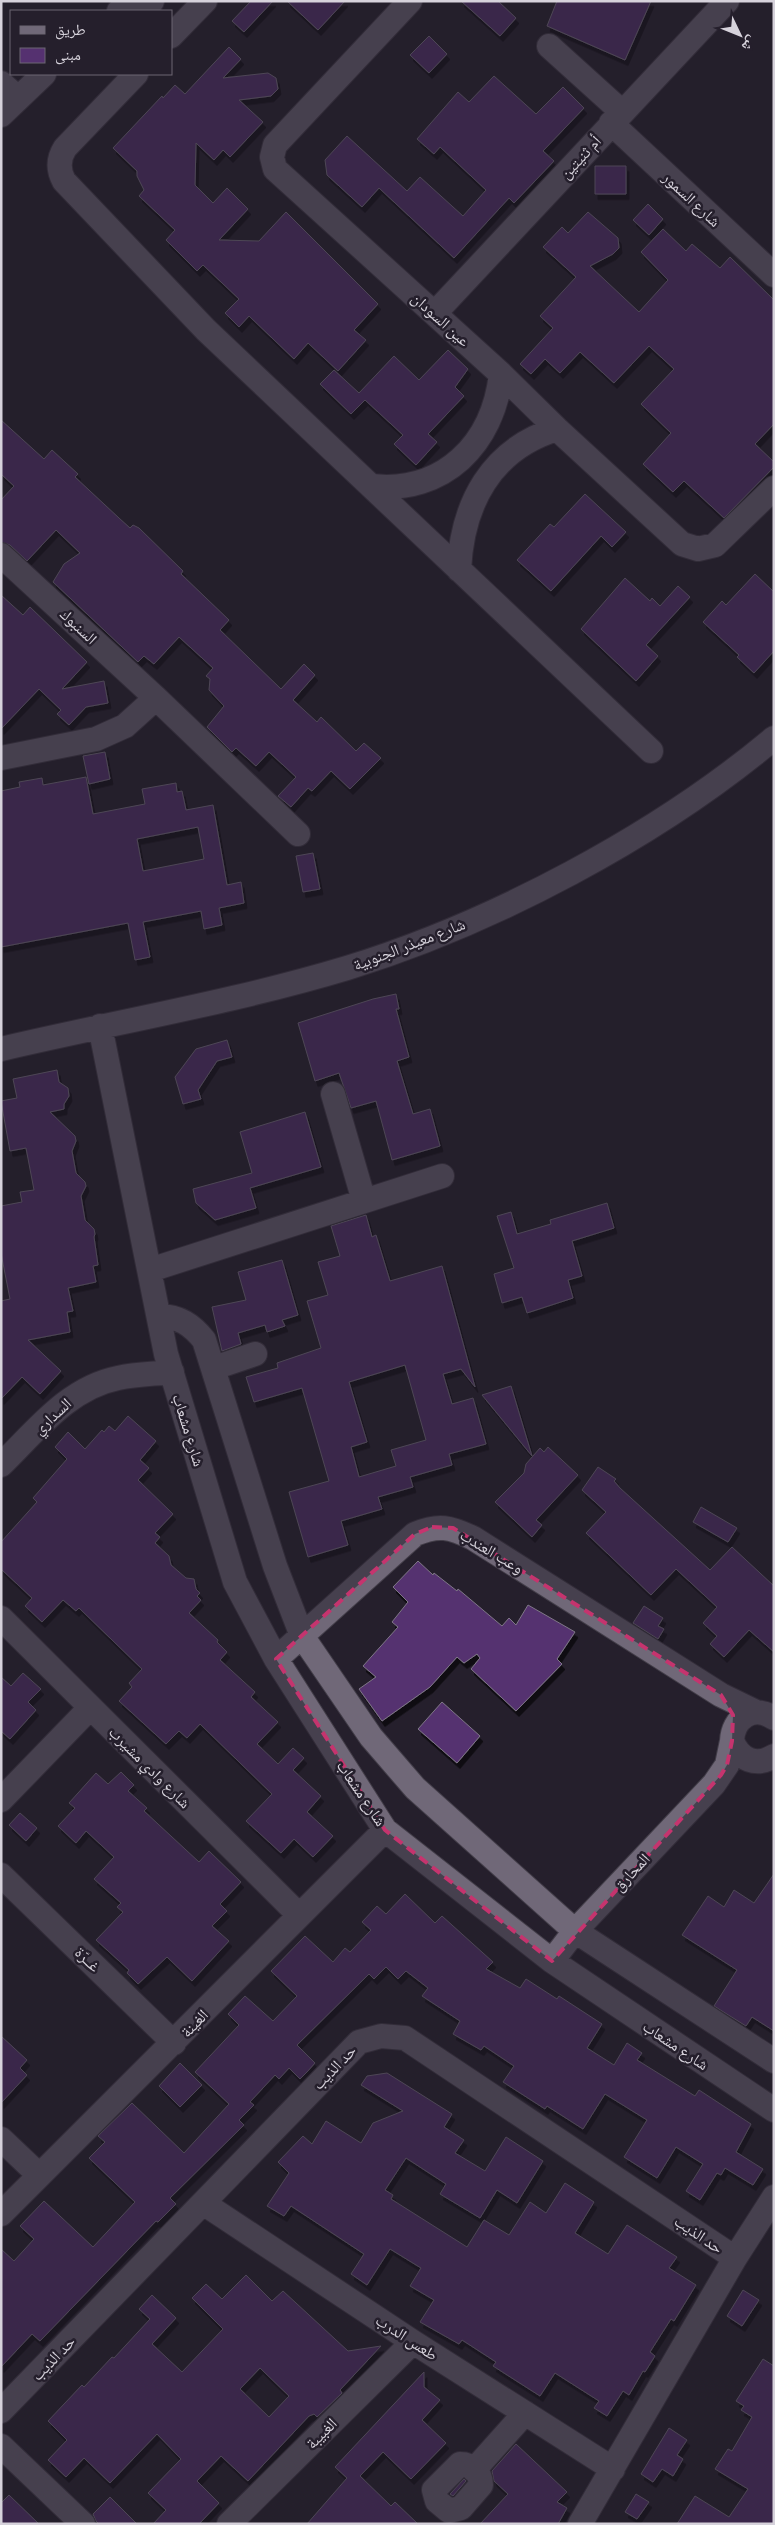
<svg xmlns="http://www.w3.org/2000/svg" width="775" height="2525" font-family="'Exo 2','Noto Naskh Arabic',sans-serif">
<defs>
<filter id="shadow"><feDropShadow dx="3" dy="5.5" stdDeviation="0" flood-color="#0009"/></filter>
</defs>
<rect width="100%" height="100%" fill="#251f2c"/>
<!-- building -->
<path fill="#553170" stroke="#7f7787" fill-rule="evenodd" filter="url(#shadow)" d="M251,1H273L244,32L232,21Z
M287,1H345L318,30Z
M461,1H498L516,18L500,36Z
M557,1H651L625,60L547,26Z
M429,36L447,54L429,73L410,55Z
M229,47L241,59L223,78L268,73L276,78L278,89L271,96L239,100L263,122L230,157L223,150L214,160L196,143L195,185L213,203L227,188L248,209L219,240L259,241L286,212L378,304L354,330L366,340L338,371L308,343L294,359L249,316L239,327L225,313L239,299L203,265L197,271L166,240L175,230L139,196L144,190L137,176V171L113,148L162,96L163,98L175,85L185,94Z
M494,76L536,114L563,87L584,108L543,151L554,161L514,203L509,198L454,258L379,188L362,207L327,175L325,160L347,136L407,191L420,177L463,216L486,190L440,147L434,154L417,139L458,92L469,102Z
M595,166H626V194H595Z
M648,204L663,219L649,235L633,220Z
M588,212L618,238L619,248L613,254L590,266L639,312L668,280L641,252L663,229L686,251L692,244L720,268L730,257L774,300V424L755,444L774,462V467L724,518L684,481L673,492L643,464L671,433L641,404L674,369L649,346L614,383L580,352L560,373L545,359L531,374L520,364L553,328L540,316L576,277L543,247L562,227L568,233Z
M448,350L468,369L455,387L464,396L428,434L437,442L416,465L394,444L403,435L365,400L351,414L320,384L334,370L359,393L394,356L419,380Z
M1,420L44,459L52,450L78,474L75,477L119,518L130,528L133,525L139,528L183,571L181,574L229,620L220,630L281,689L304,664L315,675L293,700L317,722L321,717L356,751L364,743L381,758L350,789L331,771L312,791L308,788L291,807L278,796L296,777L269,752L256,766L236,748L232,752L207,727L224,706L209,690L210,679L206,676L213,668L179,637L154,664L144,656L138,662L53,582L64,564L80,553L56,530L27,561L10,545L1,542V500L14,486L1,474Z
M585,494L626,532L612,547L601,536L551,591L517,560L550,524L554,527Z
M755,574L774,592V651L754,673L737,657L739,655L703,622L722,601L726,605Z
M625,578L650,601L652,598L660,606L678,586L690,597L646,645L658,656L636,681L581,629Z
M1,595L23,615L30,607L87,662L62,689L104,681L108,703L86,707L69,725L57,714L61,710L39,689L1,729Z
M105,752L110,779L89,784L83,756Z
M86,777L93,814L145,804L142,789L176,783L177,792L182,791L186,810L213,805L227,885L241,882L244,903L219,908L222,925L204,929L201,911L143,922L150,957L135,960L128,923L1,947V791L20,787L19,782L42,778L43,785ZM198,827L204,859L143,871L137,839Z
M313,853L320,889L303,892L296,856Z
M396,994L399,1009H396L409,1057L397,1061L413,1114L430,1109L440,1146L392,1160L376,1101L351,1108L339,1073L315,1081L298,1023L373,999Z
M227,1040L232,1057L217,1061L198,1090L201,1099L183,1104L175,1077L196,1049Z
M57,1070L59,1082L68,1088L69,1096L64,1104V1109L50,1112L75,1136L76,1141L72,1151L76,1173L85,1182L86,1186L81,1196L85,1220L94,1229L95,1234L94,1237L98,1265L93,1266L96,1282L68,1288L73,1311L67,1312L70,1332L28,1340L61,1371L40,1394L22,1377L1,1399V1301L10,1299L1,1253V1206L22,1202L20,1192L34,1190L26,1148L10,1151L1,1101L17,1098L13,1079Z
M305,1112L321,1167L250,1188L256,1208L215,1220L196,1203L193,1189L252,1173L240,1132Z
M607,1203L614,1228L572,1241L582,1276L568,1280L573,1298L527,1313L522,1297L502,1303L494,1274L514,1268L497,1216L511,1212L517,1234L551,1224L550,1220Z
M366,1215L372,1237L376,1235L390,1281L442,1266L475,1387L461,1369L443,1374L452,1404L473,1398L486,1444L449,1454L452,1465L410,1477L413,1487L378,1497L382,1509L341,1521L348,1545L308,1557L289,1492L329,1481L302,1388L254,1402L246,1377L278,1368L277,1363L321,1348L307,1301L328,1295L318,1262L340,1256L331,1226ZM405,1365L426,1440L391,1450L396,1466L359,1477L351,1447L367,1442L349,1382Z
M282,1260L298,1315L282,1320L285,1326L267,1332L265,1325L238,1333L241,1344L222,1351L212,1307L246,1300L238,1272Z
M511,1386L532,1456L482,1395Z
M128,1416L156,1441L140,1460L149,1468L138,1480L173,1514L155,1533L160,1537L155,1543L169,1556L171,1565L186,1578L194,1579L196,1589L200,1593L197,1596L201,1600L189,1613L218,1640L217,1642L227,1652L220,1660L255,1692L251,1697L278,1722L257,1744L278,1764L293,1748L304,1758L293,1770L321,1796L307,1812L333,1836L313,1857L294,1839L281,1853L246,1821L272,1794L200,1724L187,1738L179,1731L166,1744L119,1701L132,1687L129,1683L142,1669L79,1608L76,1611L63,1600L42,1622L25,1606L32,1598L1,1569V1542L37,1502L33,1498L67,1459L55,1447L68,1432L85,1449L102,1430L104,1432L109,1426L115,1431Z
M548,1447L578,1475L536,1520L542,1525L532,1537L495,1502L524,1473L526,1464L540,1448L544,1452Z
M598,1467L616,1479L614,1481L620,1488L710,1570L732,1547L774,1586V1652L749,1630L724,1657L710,1644L717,1636L703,1623L717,1607L676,1569L651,1595L586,1533L606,1512L582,1490Z
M701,1507L737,1528L728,1542L693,1522Z
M418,1561L433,1575L434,1573L457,1591L458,1589L502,1626L509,1618L516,1625L528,1605L575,1632L557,1659L562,1664L516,1711L471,1669L480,1658L477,1654L464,1663L457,1657L430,1687L382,1721L359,1689L376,1677L363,1666L398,1627L392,1622L408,1602L393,1587Z
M644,1606L663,1618L658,1626L664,1629L658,1639L633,1623Z
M23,1673L41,1689L28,1702L36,1710L10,1739L1,1731V1677L11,1686Z
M442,1702L480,1736L457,1763L418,1729Z
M121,1772L134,1785L128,1791L147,1808L144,1811L199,1862L209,1851L241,1882L220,1904L227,1911L212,1926L229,1941L192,1981L167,1957L138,1984L127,1973L129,1970L96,1940L123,1912L117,1907L121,1903L94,1879L114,1857L86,1831L76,1843L58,1826L75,1808L69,1803L96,1773L108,1784Z
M20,1813L37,1828L26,1841L9,1825Z
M774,1874V2031L752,2017L746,2026L714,2006L737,1970L682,1935L708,1896L724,1907L734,1890L754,1903Z
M405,1894L435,1923L442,1916L493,1962L486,1969L520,1988L526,1979L557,1999L559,1996L602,2024L587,2048L614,2065L627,2043L642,2053L637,2060L695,2096L699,2090L751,2124L736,2152L763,2169L753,2185L725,2168L721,2175L717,2173L700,2200L686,2191L703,2164L676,2147L657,2178L624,2157L647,2120L605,2094L583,2129L547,2106L545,2109L503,2082L514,2066L484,2046L481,2050L453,2034L460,2021L422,1996L428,1988L406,1971L398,1979L386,1967L374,1979L369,1974L297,2045L315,2063L307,2072L300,2079L289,2068L279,2079L275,2075L250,2102L254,2105L239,2120L244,2125L170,2198L176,2204L158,2222L156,2221L40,2341L32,2334L1,2367V2249L14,2261L34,2239L20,2226L44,2201L93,2247L135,2202L89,2158L105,2142L98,2136L132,2103L184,2153L229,2104L195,2072L239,2025L228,2014L245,1996L273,2021L297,1996L271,1971L305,1936L333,1962L345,1948L350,1952L371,1930L362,1922L377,1906L386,1914Z
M1,2036L27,2060L20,2068L27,2075L1,2103Z
M180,2063L202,2085L180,2107L159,2086Z
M387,2073L452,2114L444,2127L464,2140L455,2153L485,2171L506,2137L543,2161L517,2203L497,2190L480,2218L440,2194L446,2184L406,2158L385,2190L393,2195L391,2199L467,2247L484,2220L509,2235L530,2202L546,2213L565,2183L594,2202L575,2233L608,2254L627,2225L677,2257L669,2268L696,2285L674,2321L671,2319L650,2352L655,2356L645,2372L643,2371L629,2395L623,2391L607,2416L594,2408L599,2401L555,2373L540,2396L493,2366L496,2362L462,2340L459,2344L420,2322L434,2300L410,2286L421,2268L390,2249L367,2285L351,2274L364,2254L291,2206L284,2216L267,2206L289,2173L278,2162L303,2136L312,2144L326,2121L361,2143L373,2123L403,2111L361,2085L367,2076Z
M246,2275L272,2301L283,2291L348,2351L381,2346L340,2390L342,2393L317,2417L314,2414L309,2416L248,2481L221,2456L197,2481L219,2503L199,2524H153L166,2510L148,2493L181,2459L157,2434L110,2483L84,2458L66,2477L48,2460L67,2440L48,2421L82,2385L84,2387L112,2357L114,2358L150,2319L139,2309L152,2295L176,2318L152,2344L182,2372L223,2329L192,2298L206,2284L222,2299ZM260,2368L289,2396L269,2417L240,2389Z
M743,2290L759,2300L742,2326L727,2316Z
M763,2359L774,2366V2524H677L695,2496L729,2517L748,2489L715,2469L728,2449L732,2451L752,2417L741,2410L744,2406L736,2401Z
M424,2372V2387L440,2400L422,2420L446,2443L411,2479L383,2452L360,2476L391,2506L395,2502L418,2524H307L347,2478L335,2467Z
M669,2428L687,2440L677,2455L683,2459L673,2476L662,2469L653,2482L641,2474Z
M516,2444L567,2492L557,2502L567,2508L558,2524H480L508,2494L494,2481L492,2471Z
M464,2479L466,2481L453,2496L450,2494Z
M636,2494L649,2502L637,2519L625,2512Z
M9,2495L39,2524H1V2503Z
M110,2497L137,2524H99L96,2521L93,2514Z"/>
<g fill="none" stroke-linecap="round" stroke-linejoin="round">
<defs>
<path id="minor" d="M410,1L275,145L272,157L275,169L501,374L557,429L682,544L698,549L715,545L774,488
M119,11L152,1
M171,36L205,1
M549,46L622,112
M136,74L65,148C58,159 58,170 64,181L206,330L651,751
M1,83L18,98
M1,115L44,74
M611,123L774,275
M435,313L727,1
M371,486C444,494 493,444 501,374
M1,555L156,698L298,834
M459,570C462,504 491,449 557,429
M1,758L96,739L125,726L156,698
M100,1026L166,1354L235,1582L276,1659L385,1830L552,1961L774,2110
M1,1049C116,1022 234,1002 347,968C493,923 657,836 774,738
M333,1094L364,1201
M150,1270L442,1176
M159,1316C179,1316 192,1325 204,1340L275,1566L302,1636L371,1737L415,1788L575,1931L774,2061
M214,1368L255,1354
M1,1465C36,1431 68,1388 118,1378C136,1374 154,1374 172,1372
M1,1618L299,1915
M276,1659L415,1534C439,1524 450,1527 473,1538L721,1695L756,1712
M774,1718C753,1704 733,1718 732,1741C740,1760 756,1767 774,1756
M1,1800L90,1708
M1,1875L174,2043
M552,1961L575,1931L714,1784L727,1765L732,1741
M1,2139L39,2175
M203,2203L413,2342L613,2469
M1,2214L385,1830
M1,2411L359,2042L381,2036L405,2038L735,2258
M1,2446L83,2524
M460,2464C472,2464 481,2473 481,2485L461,2508L449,2511L437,2501L434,2490Z
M474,2470L525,2413
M229,2524L413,2342
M580,2524L735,2258L774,2197"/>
</defs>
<!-- minor casing -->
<use href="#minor" stroke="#423d48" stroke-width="26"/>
<!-- minor -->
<use href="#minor" stroke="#706878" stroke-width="24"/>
</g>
<!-- marked area -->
<path d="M0 0H775V2525H0ZM432,1527L453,1528L721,1695L733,1715L732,1741L727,1765L721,1775L552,1961L385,1830L276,1659L415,1534Z" fill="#251f2c" fill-opacity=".55" fill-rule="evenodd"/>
<path fill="none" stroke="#c5346e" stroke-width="4" stroke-dasharray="10 6" stroke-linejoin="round" d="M432,1527L453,1528L721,1695L733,1715L732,1741L727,1765L721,1775L552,1961L385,1830L276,1659L415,1534Z"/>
<g text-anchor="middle" stroke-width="5" stroke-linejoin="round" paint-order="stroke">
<!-- street labels -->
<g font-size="16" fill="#d6d2db" stroke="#251f2c">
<text transform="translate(580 157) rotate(-47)" y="6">أم ثنيتين</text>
<text transform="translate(692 199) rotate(43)" y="6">شارع السمور</text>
<text transform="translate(441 319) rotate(42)" y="6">عين السودان</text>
<text transform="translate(79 626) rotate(43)" y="6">السنبوك</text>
<text transform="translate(409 944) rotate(-21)" y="6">شارع معيذر الجنوبية</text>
<text transform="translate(52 1416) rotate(-43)" y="6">السداري</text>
<text transform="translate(189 1430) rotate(73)" y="6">شارع مشعاب</text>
<text transform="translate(492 1551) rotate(31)" y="6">وعب العندب</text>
<text transform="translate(150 1767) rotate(45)" y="6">شارع وادي مشيرب</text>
<text transform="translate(362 1793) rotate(56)" y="6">شارع مشعاب</text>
<text transform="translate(631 1872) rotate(-47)" y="6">المحارق</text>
<text transform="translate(88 1959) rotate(44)" y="6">غــرّة</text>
<text transform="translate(194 2023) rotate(-46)" y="6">الغينة</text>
<text transform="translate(676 2045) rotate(34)" y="6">شارع مشعاب</text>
<text transform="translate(334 2067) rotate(-46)" y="6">حد الذيب</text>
<text transform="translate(699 2234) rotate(34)" y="6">حد الذيب</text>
<text transform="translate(407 2337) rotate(33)" y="6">طعس الدرب</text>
<text transform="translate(53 2358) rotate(-46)" y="6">حد الذيب</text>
<text transform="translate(321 2433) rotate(-45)" y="6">الغبيبة</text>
</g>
</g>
<!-- border -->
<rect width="775" height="2525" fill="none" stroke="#d6d2db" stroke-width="5"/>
<!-- legend -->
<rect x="10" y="10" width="162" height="65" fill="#251f2c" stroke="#6c6772"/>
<rect x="20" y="26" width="25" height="8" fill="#706878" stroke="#6c6772"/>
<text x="55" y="35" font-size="15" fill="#d6d2db">طريق</text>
<rect x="20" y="48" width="25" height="15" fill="#553170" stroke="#6c6772"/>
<text x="55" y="60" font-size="15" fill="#d6d2db">مبنى</text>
<!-- north arrow -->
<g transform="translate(740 35) rotate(133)" stroke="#251f2c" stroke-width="4" paint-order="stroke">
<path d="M0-4L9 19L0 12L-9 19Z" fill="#d6d2db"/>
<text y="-8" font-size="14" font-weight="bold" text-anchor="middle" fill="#d6d2db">ش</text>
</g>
</svg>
